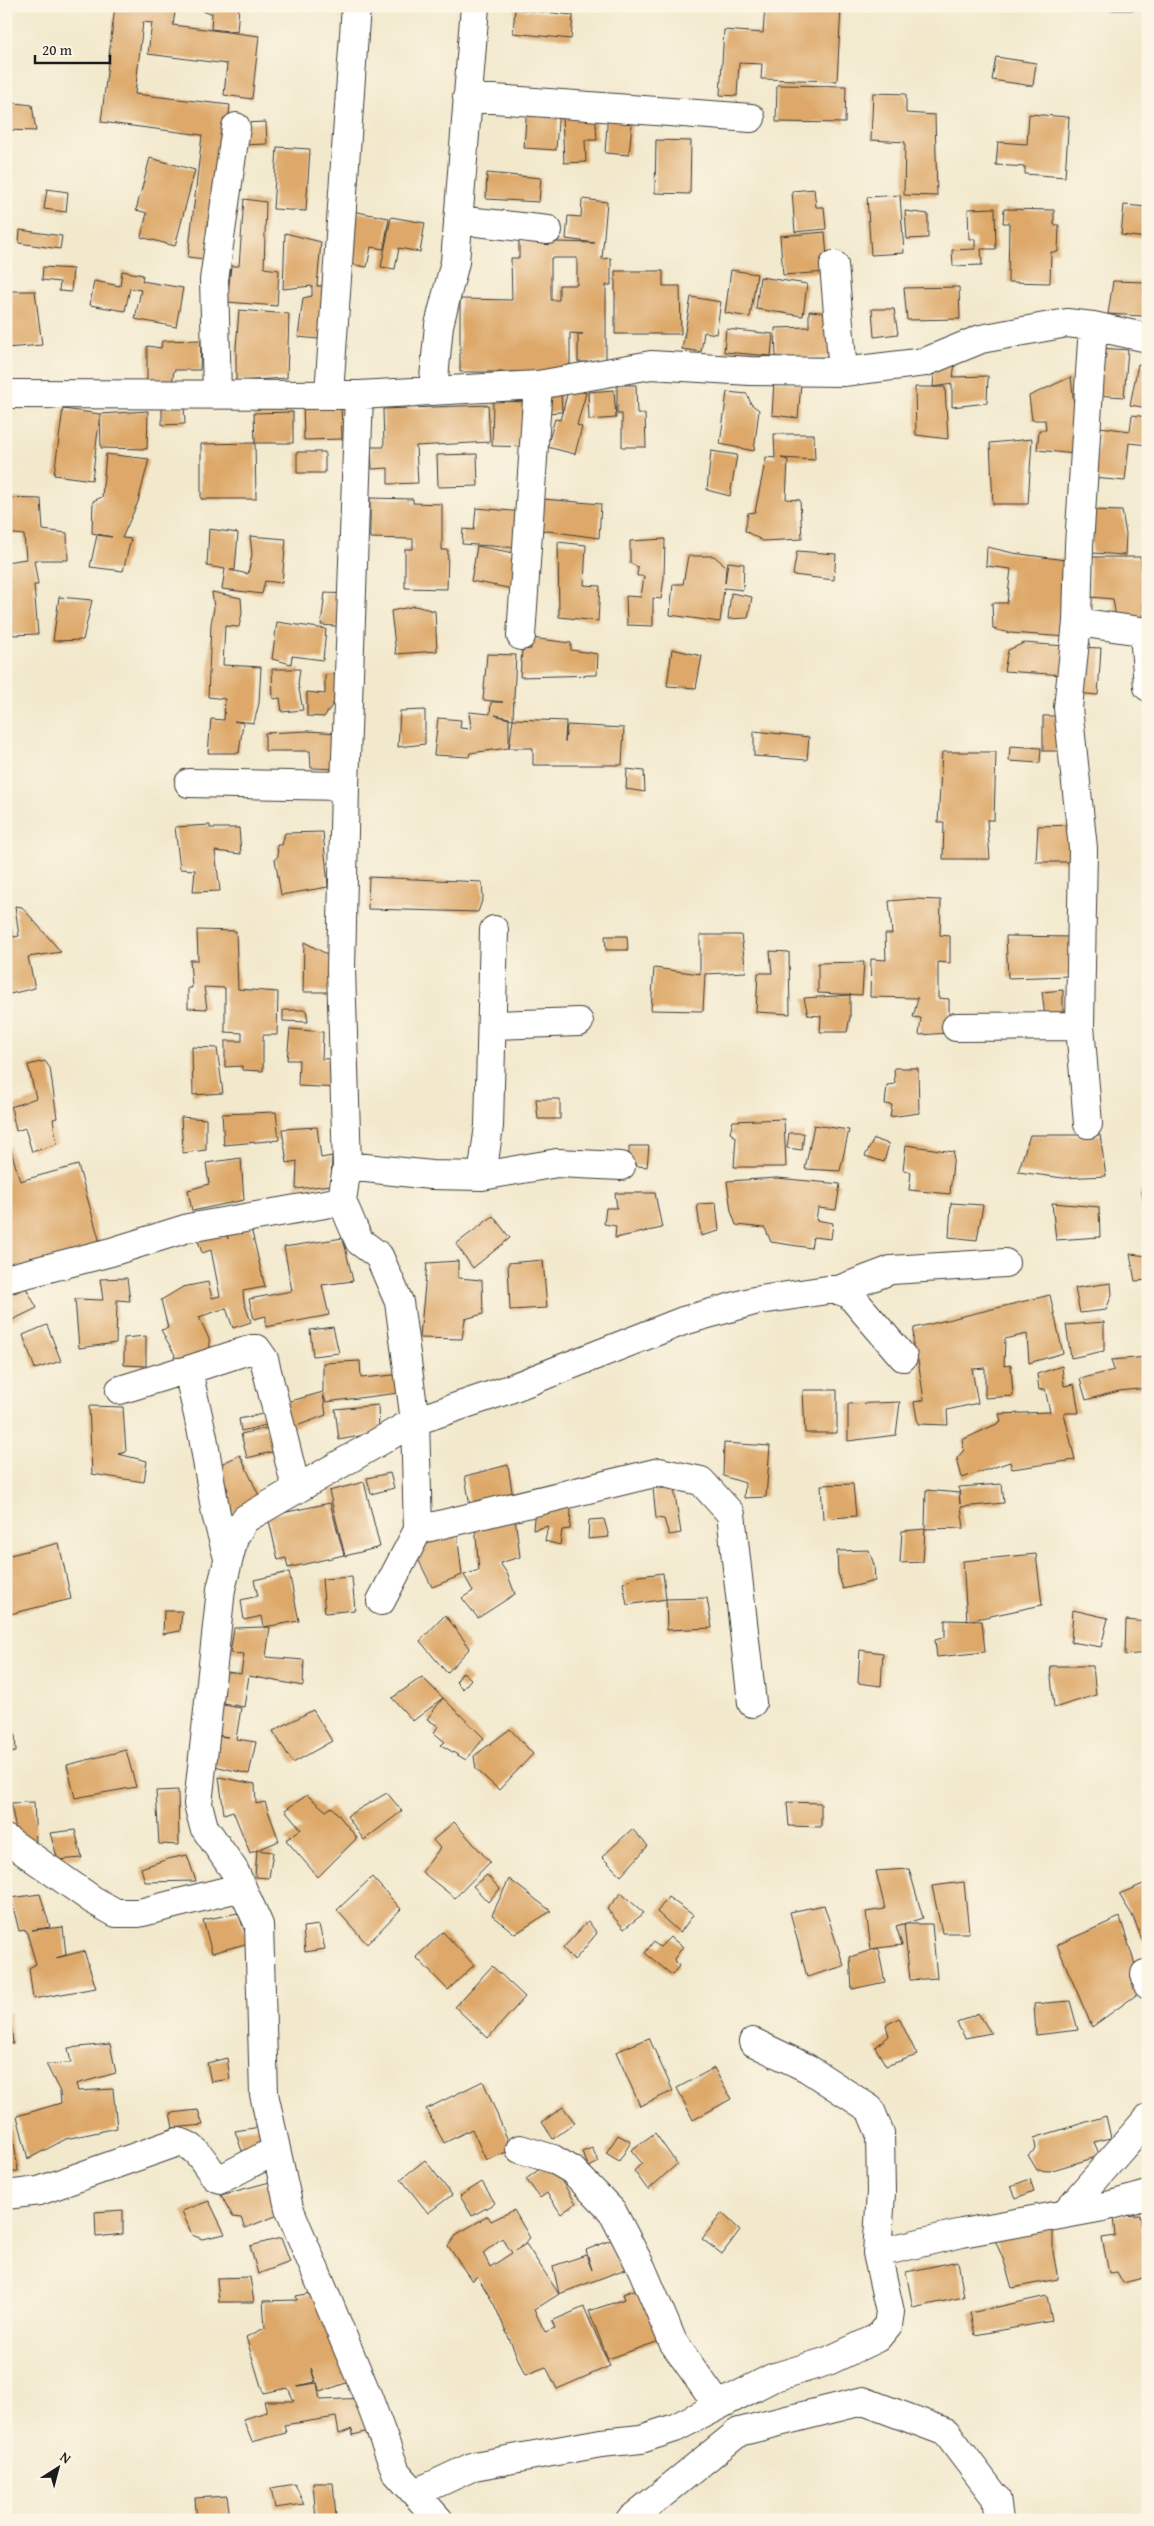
<svg xmlns="http://www.w3.org/2000/svg" width="1154" height="2526" font-family="'Gentium Book Plus',serif">
<rect width="100%" height="100%" fill="#fcf5e5"/>
<filter id="ink" filterUnits="userSpaceOnUse"><feTurbulence type="fractalNoise" baseFrequency=".02" numOctaves="2"/><feDisplacementMap in="SourceGraphic" scale="10" xChannelSelector="R" yChannelSelector="G"/><feConvolveMatrix kernelMatrix="1 2 1 2 8 2 1 2 1" color-interpolation-filters="sRGB"/></filter>
<filter id="wash" filterUnits="userSpaceOnUse"><feTurbulence type="fractalNoise" baseFrequency=".0096" numOctaves="4" result="noise"/><feDisplacementMap in="SourceGraphic" scale="20" xChannelSelector="R" yChannelSelector="G"/><feGaussianBlur stdDeviation="1.12" result="paint"/><feColorMatrix in="noise" values="0 0 0 0 0 0 0 0 0 0 0 0 0 0 0 0 0 1.4 0 .05"/><feComposite in="paint" operator="in"/></filter>
<g filter="url(#wash)">
<rect width="100%" height="100%" fill="#f2e9cd"/>
<g id="blocks">
<!-- building -->
<path fill="#dda869" fill-rule="evenodd" d="M115,6H176L173,25L259,36L252,99L224,95L227,64L148,54L152,23L143,22L135,94L230,105L212,260L188,257L202,135L101,122Z
M205,6H239L237,32L211,29L212,13L204,12Z
M765,6L841,7L837,81L761,79L762,64L739,63L737,96L720,95L724,30L763,33Z
M1108,6H1139V10H1108Z
M515,9L573,15L571,39L513,33Z
M996,57L1036,63L1033,86L992,80Z
M777,85L846,86L845,123L776,122Z
M873,93L906,94V113L935,115L937,196L904,195L905,142L871,140Z
M6,102L32,105L36,131L6,130Z
M527,104L559,106L556,150L524,148Z
M595,111L597,140H585L586,162L564,163L562,113Z
M608,112L633,114L629,155L605,153Z
M1029,114L1069,117L1065,177L1025,174V167L996,165L998,142L1027,144Z
M266,122L267,144L243,145L242,123Z
M656,140L691,141L690,194L655,193Z
M277,147L310,149L306,211L273,209Z
M150,158L195,170L175,246L141,237L147,213L136,210Z
M487,173L541,178L539,202L486,199Z
M47,189L68,192L66,212L44,209Z
M814,189L816,207H824L826,229L795,232L792,191Z
M900,195L904,253L871,255L867,197Z
M244,199L266,202L264,268L279,270L277,306L227,302L231,266H239Z
M582,199L607,202L602,259L611,258V285H606V362H578V334H583L570,333V372H460V299L512,300L511,258H519V241L595,243L566,239L568,216L581,217ZM551,258H577V285H559V300H551Z
M1124,205L1148,207V238L1121,235Z
M995,208L996,249H981L982,265L953,266L952,250L975,249V239H969L968,209Z
M1004,209L1054,210V225H1059L1058,252H1051L1050,283L1008,282L1009,223H1003Z
M352,211L389,218L384,249L371,247L367,267L343,263Z
M905,211L928,214V238L907,239Z
M391,217L425,223L420,252L399,248L395,269L381,267Z
M20,230L62,236L60,249L19,243Z
M825,232L828,272L783,275L780,236Z
M285,233L321,242L317,286H331L328,340L298,337L303,298L312,296V286L283,289Z
M43,267L73,269L71,292L59,291L60,282L42,280Z
M731,270L757,274L750,317L725,313Z
M122,271L143,275L142,281L183,288L176,327L135,319L141,290L130,288L125,311L90,305L94,281L120,286Z
M615,271H663V286H680L681,334H615Z
M760,277L807,284L803,316L756,309Z
M1113,281L1144,282L1143,316L1108,314Z
M959,287L960,319L907,320L904,288Z
M6,291H35L42,345L6,348Z
M691,297L721,302L716,334L704,332L701,352L682,349Z
M872,309H894L898,334L874,337Z
M239,310L289,314L287,378L236,381V348Z
M809,311L832,313L833,357L776,358L775,328L809,327Z
M726,329L773,334L771,356L724,352Z
M201,340L200,370H174L172,385L147,384V346L161,348L162,341Z
M1100,348L1128,350L1124,397L1096,395Z
M956,356L953,377L988,376L987,403L952,407V384L933,387H945L948,439L916,435L915,387H933L935,363Z
M1138,364L1148,366V408L1130,405Z
M1071,377L1077,432L1075,454L1037,450L1039,430H1046L1045,420H1032L1029,396Z
M774,381L801,384L798,418L772,415Z
M617,385H636L637,414H645L646,447H622V414H617Z
M569,388L586,393L577,425L582,427L575,454L547,447L555,419L560,420Z
M614,390L616,418L589,420L588,392Z
M727,392L747,394L751,404L759,410L754,451L720,444Z
M561,393L562,412L544,413L543,394Z
M493,401L532,402L531,447L492,446Z
M303,402H341L342,439L304,440Z
M488,405L490,442L416,446L418,483L388,484V468L372,469L371,447H384L383,409Z
M184,406L185,424L162,425V407Z
M63,409L100,414L148,411L147,449L101,448L100,414L92,480L54,475Z
M293,412V443H255L254,413Z
M1132,415L1148,417V445L1129,443L1125,481L1094,478L1100,427L1130,431Z
M774,434H814L815,460L781,458L788,460L786,499L800,500L802,539L763,541L745,531L748,513L755,512L766,457L775,458Z
M1032,439L1028,504H993L990,443Z
M255,443L256,499H201V444Z
M711,451L737,455L730,496L707,490Z
M297,452H325V473H297Z
M106,454L149,459L138,502L122,538L131,539L123,571L90,567L97,535L112,537L92,533L93,501L102,497Z
M477,454L478,486L438,487L437,455Z
M6,498L41,499L43,530L67,533L68,560H34L38,585H34L38,634L13,635L10,593H6V562L26,559L24,535L6,533Z
M370,498L413,499V503L442,504V550H448L447,589L405,588V549H413V539L370,538Z
M543,499L601,504L599,538L541,530Z
M476,508L524,512L521,548L462,544L463,529L474,530Z
M1093,510L1122,511L1126,534L1125,555L1092,553Z
M209,529L238,533L235,570H230L248,574L252,554L250,536L286,539L282,583L265,581L262,594L222,589L225,569L207,566Z
M665,539L664,578L661,599L653,598V626L627,625L626,596L641,597L644,576H637L638,567L630,563V541Z
M558,542L586,545L584,585L600,586L598,621L559,617Z
M477,546L519,554L513,589L471,581Z
M987,547L1013,553L1073,561L1068,637L1010,633L993,629L992,603H1007L1011,569L986,566Z
M797,551L836,554L834,580L793,575Z
M688,556H714L726,566L725,583L728,562L744,564L743,590L724,588L720,622L670,615L673,584H683Z
M1090,557H1141L1144,623L1117,624L1113,599L1091,597Z
M212,592L241,598L242,613L239,627L225,626L223,665L261,667L259,703L254,723L234,721L243,723L239,753H208L211,719L224,720L225,699L208,697L211,624L214,608Z
M325,593L350,594L348,627L321,625Z
M731,593L752,597L748,618L728,619Z
M59,597L92,600L83,640L53,641Z
M415,606L435,611L437,651L396,654L391,611Z
M277,622L326,629L323,660L292,656L291,664L272,659Z
M531,638L571,643V650L598,654L597,675L520,677L522,650L531,649Z
M1024,643L1065,646L1064,675L1004,671L1008,650Z
M1077,647L1101,648L1098,695L1075,693Z
M672,649L702,656L696,688L667,686Z
M487,654L516,655L513,719L495,715L509,719V748L513,719L566,721L565,742L567,725L624,728L622,765H533V748H509L470,753L469,757L434,755L438,718L461,720L460,728L471,729L469,712L490,714L491,702H503L483,700Z
M272,669H300L298,684L303,710L282,712L280,698L273,699Z
M339,674V695L324,717L307,716V692L325,694V675Z
M425,710V744L398,747L400,711Z
M1043,716H1065V751H1043Z
M308,731L337,733L338,769L311,768L310,751H265V733Z
M754,731L809,737L807,760L754,756Z
M1010,746L1041,748L1040,763L1009,761Z
M942,752H996L994,820H987L990,859H943L944,822H938Z
M627,769L644,771L645,792L626,789Z
M210,825V828H239L241,854L215,851L220,891L193,892L195,870L180,869L175,827Z
M1077,825L1080,862H1036L1038,826Z
M323,832L328,887L281,895L275,859L278,856L277,845H282L285,833Z
M369,877L482,882L483,898L478,912L368,909Z
M912,899L941,900L940,935L950,936V963L938,962V998L949,999V1033L919,1035L921,1018L913,1017L918,998L870,997L871,959L886,960L885,934H892L889,901Z
M15,906L22,907L61,952L28,957L35,988L6,995V923L9,922L13,937L19,936Z
M197,930L236,931L238,989L278,992L277,1035H263V1071L242,1070V1066L225,1067V1041H242V1033L225,1032V988L204,987L207,1009L188,1008V988H192L190,960H198Z
M700,935H741L746,972L705,974L703,1011L651,1010L654,968L700,974Z
M605,936H627L628,950H606Z
M1006,936L1071,937L1070,976L1008,978Z
M304,942L338,960L336,992H303Z
M770,951L789,952L790,1014L756,1012L758,973H772Z
M864,962L862,995L818,993V963Z
M1063,990V1015L1045,1016L1042,992Z
M850,995V1017L847,1032H820L821,1016L808,1015L804,998Z
M283,1010H306L308,1022L283,1021Z
M290,1029L323,1032L322,1059L342,1058L341,1088L298,1086L299,1060H287Z
M192,1047L217,1048L223,1093L193,1095Z
M45,1061L50,1068L57,1118L53,1119L57,1144L32,1152L25,1128L16,1131L11,1107L36,1098L28,1065Z
M894,1068H918L919,1113L890,1117L892,1105L885,1104L887,1085L895,1084Z
M536,1099H560V1119H538Z
M276,1112L279,1140L224,1145L222,1114Z
M181,1117L206,1119V1150L183,1153Z
M784,1119L786,1167H734L736,1137L730,1133L733,1121Z
M814,1125L849,1130L840,1171L805,1169Z
M317,1127L321,1158L332,1156L331,1185L296,1189L297,1161L287,1163L282,1129Z
M789,1133H804L802,1150L787,1148Z
M1030,1135H1100L1106,1176L1063,1178L1018,1172Z
M874,1139L889,1144L884,1162L865,1156Z
M6,1140H8L20,1181L78,1165L101,1246L6,1272Z
M906,1145L954,1152L950,1194L909,1190L911,1172L903,1170Z
M629,1146H649L647,1167L629,1165Z
M241,1158L244,1200L192,1211L188,1190L209,1184L206,1163Z
M777,1178L840,1184L836,1210L818,1208L816,1220L833,1223L831,1239L813,1237L811,1248L771,1242L765,1228L736,1225L731,1211L727,1181Z
M1141,1188H1148V1214L1145,1213Z
M615,1193H655L662,1228L615,1238L616,1226L604,1224L606,1208H617Z
M716,1203L719,1231L701,1236L697,1204Z
M951,1203L983,1205L977,1240L949,1237Z
M1052,1203L1099,1207L1100,1237L1056,1240Z
M493,1216L510,1238L473,1268L456,1244Z
M224,1227L228,1239L227,1232L251,1228L265,1287L243,1291L244,1302L251,1322L233,1328L226,1308L199,1317L209,1339L211,1354L172,1365L175,1355L161,1330L168,1328L161,1300L183,1287L208,1282L212,1298L220,1296L211,1250L202,1253L196,1234Z
M343,1238L353,1281L322,1285L329,1315L266,1327V1316L254,1319L249,1299L292,1291L284,1247Z
M1130,1254L1148,1256V1280L1135,1281Z
M543,1260L547,1308L510,1310L508,1263Z
M458,1261V1278L482,1280L483,1314L465,1319L462,1339L420,1338L427,1263Z
M127,1278L130,1301L117,1300L116,1343L79,1348L75,1299L103,1300L100,1279Z
M6,1283L14,1293L26,1288L37,1308L6,1323Z
M1111,1283L1112,1294L1106,1310L1080,1313L1075,1288Z
M1050,1295L1063,1353L1029,1363L1027,1334L1005,1339L1004,1366L1011,1365L1013,1396L985,1398V1368L972,1369L978,1403L947,1410L948,1425L918,1424L914,1402L924,1400L918,1360L912,1357L914,1328Z
M1104,1322V1351L1071,1358L1066,1325Z
M47,1325L61,1361L35,1369L23,1335Z
M333,1327L339,1353L313,1356L310,1330Z
M146,1336V1366L124,1365V1338Z
M1148,1357V1388L1119,1391L1086,1400L1080,1379L1114,1370L1111,1360Z
M360,1361L361,1378L405,1374L407,1392L326,1402L323,1394L326,1415L289,1429L284,1403L323,1392V1363Z
M1062,1366L1064,1386L1074,1384L1079,1413H1064L1075,1460L1012,1469L1010,1462L962,1478L957,1458L964,1450L962,1440L1001,1422L999,1414L1050,1412L1045,1389L1039,1390L1037,1374Z
M803,1390H837V1433H805Z
M900,1402L896,1435L848,1441V1404Z
M378,1405L379,1432L339,1440L335,1409Z
M89,1406L123,1407L126,1452L118,1454L147,1461L144,1482L92,1474Z
M272,1412L275,1423L241,1431L239,1419Z
M275,1426L280,1450L247,1458L241,1434Z
M724,1443L770,1446L766,1497L744,1498L745,1483L723,1476Z
M240,1455L261,1500L226,1516L217,1496L228,1490L217,1466Z
M508,1465L513,1498L471,1512L465,1476Z
M390,1473L394,1488L371,1494L367,1478Z
M364,1482L380,1547L345,1556L329,1491Z
M853,1484L856,1516L823,1519L821,1485Z
M1002,1484L1004,1503L961,1507L964,1528L925,1529L923,1562L900,1563L902,1531L925,1529L926,1490L959,1493L960,1504L959,1487Z
M653,1488H674L681,1533L669,1535L664,1519L656,1518Z
M330,1503L344,1555L288,1568L286,1558L278,1560L268,1516Z
M535,1506L571,1509L570,1529L562,1530L560,1545L545,1541L548,1526L533,1530Z
M515,1517L520,1557L500,1563L507,1573L515,1594L478,1618L462,1598L473,1591L464,1575L479,1570L475,1525Z
M604,1519L609,1537L588,1539L589,1520Z
M457,1532L462,1575L432,1587L412,1547Z
M59,1543L71,1599L6,1615V1556Z
M869,1550L874,1565L875,1581L843,1589L838,1573L837,1551Z
M1036,1554L1042,1605L967,1621L963,1561Z
M289,1572L299,1621L264,1627H270L266,1657L304,1660L303,1686L249,1676L244,1707L218,1702L222,1671L241,1674L244,1654L230,1653L234,1628L264,1627L262,1616L244,1620L241,1600L258,1596L254,1580Z
M663,1573L666,1599L627,1605L623,1583L639,1576Z
M352,1577L355,1610L325,1613L322,1579Z
M707,1598L712,1628L667,1630L666,1599Z
M1073,1610L1108,1618L1101,1647L1071,1642Z
M164,1611H182L180,1631L163,1634Z
M445,1615L470,1648L447,1673L420,1641Z
M945,1620L982,1621L985,1652L937,1657L935,1640L945,1637Z
M1126,1620L1148,1622V1653L1125,1655Z
M860,1650L883,1653L881,1686L858,1683Z
M1050,1666H1093L1096,1695L1054,1708Z
M463,1672L471,1679L463,1689L456,1682Z
M422,1677L443,1698L413,1721L392,1698Z
M443,1698L484,1738L466,1760L441,1745L445,1742L434,1733L438,1726L427,1719Z
M218,1704L241,1708L236,1739L256,1742L249,1774L210,1765L213,1736L228,1737L213,1734Z
M313,1710L332,1741L293,1763L273,1731Z
M510,1729L533,1754L499,1790L476,1769L474,1756Z
M15,1733L16,1752L6,1753V1734Z
M126,1750L136,1787L75,1798L67,1765Z
M219,1777L255,1784L256,1804L265,1802L279,1841L250,1853L233,1811L224,1814Z
M178,1790L179,1845L159,1844L156,1791Z
M387,1793L402,1811L364,1840L347,1816Z
M307,1795L326,1811L332,1807L357,1838L318,1877L286,1840L301,1829L285,1810Z
M34,1802L36,1843H18L11,1803Z
M787,1802L821,1803V1827L789,1826Z
M454,1822L490,1862L455,1898L422,1872L440,1848L433,1840Z
M632,1829L648,1846L621,1876L602,1857Z
M75,1830L82,1858L58,1860L50,1833Z
M257,1850L273,1852L269,1878L255,1877Z
M187,1855L196,1881L145,1882L141,1868L168,1859Z
M909,1869L923,1918L896,1926L902,1945L878,1948L885,1982L852,1989L850,1957L878,1948L871,1949L866,1912L885,1909L876,1871Z
M487,1875L500,1889L488,1902L473,1886Z
M372,1877L401,1909L367,1944L337,1910Z
M509,1879L551,1911L515,1934L492,1915Z
M964,1882L969,1933H942L932,1886Z
M1148,1882V1949H1146L1132,1915L1119,1894Z
M621,1893L644,1913L624,1929L607,1909Z
M40,1894L50,1927L32,1930L63,1927L66,1955L56,1958L84,1951L96,1988L33,1999L29,1968L36,1964L26,1930L19,1931L11,1898Z
M668,1897L693,1915L680,1933L657,1912Z
M824,1905L844,1966L807,1977L790,1912Z
M238,1913L249,1943L212,1953L203,1920Z
M1120,1917L1143,1990L1092,2027L1057,1945Z
M588,1921L597,1933L574,1961L563,1948Z
M904,1924H932L937,1978L910,1980Z
M319,1925L325,1949L305,1952L303,1927Z
M443,1932L474,1965L448,1990L416,1957Z
M670,1937L683,1947L674,1959L679,1966L672,1975L645,1953L653,1942L660,1947Z
M492,1966L525,1997L488,2038L455,2007Z
M1070,2001L1078,2030L1036,2035L1034,2004Z
M6,2013H10L13,2044H6Z
M978,2013L991,2033L965,2038L957,2023Z
M899,2018L917,2055L886,2066L875,2047L889,2036L886,2025Z
M649,2038L673,2091L640,2106L616,2052Z
M110,2044L116,2073L76,2084L78,2091L113,2089L117,2128L66,2139L28,2159L17,2116L61,2103L60,2092L46,2064L71,2063L68,2048Z
M227,2058L230,2079L211,2082L207,2063Z
M714,2068L731,2099L693,2120L677,2088Z
M483,2081L512,2150L486,2160L472,2129L444,2143L426,2109Z
M563,2107L575,2123L553,2139L542,2122Z
M198,2110L203,2125L173,2128L170,2113Z
M6,2114H10L18,2171L6,2172Z
M1106,2116L1111,2138L1094,2142L1100,2156L1049,2171L1037,2170L1028,2155L1036,2149L1034,2138Z
M260,2127L264,2146L242,2151L235,2131Z
M655,2133L677,2164L648,2190L634,2171L642,2163L631,2150Z
M618,2135L631,2142L619,2161L606,2153Z
M592,2148L599,2162L589,2167L582,2152Z
M425,2160L452,2195L428,2213L401,2179Z
M552,2160L566,2179L562,2182L576,2203L561,2214L547,2193L540,2198L526,2179Z
M1030,2179L1034,2191L1016,2198L1011,2186Z
M270,2182L281,2214L245,2228L241,2218L233,2217L221,2195Z
M482,2182L495,2203L472,2216L460,2196Z
M209,2201L225,2234L202,2239L192,2235L182,2211Z
M123,2210V2234L96,2237L95,2212Z
M514,2210L530,2238L516,2250L526,2244L559,2294L553,2266L586,2255L592,2270L586,2250L619,2237L631,2267L559,2294L534,2310L545,2332L555,2328L552,2321L584,2307L610,2366L557,2389L546,2367L525,2375L494,2304L477,2276L472,2281L448,2246L457,2234L488,2216L491,2221ZM502,2238L512,2253L490,2267L483,2253Z
M722,2213L740,2230L722,2254L702,2239Z
M1140,2215L1147,2277L1123,2283L1117,2272L1109,2273L1102,2238L1115,2236L1113,2216Z
M1053,2221V2252L1058,2279L1012,2288L1004,2261L991,2231Z
M281,2238L290,2262L258,2274L250,2246Z
M958,2261L964,2297L913,2308L906,2272Z
M250,2277L254,2302H219L217,2278Z
M645,2286L665,2339L608,2359L589,2311L625,2299L623,2294Z
M323,2291L355,2380L320,2392L317,2383L316,2382L311,2368L315,2382L297,2386L317,2383L320,2400L367,2398L373,2430L353,2435L352,2429L339,2434L336,2417L284,2425L286,2433L252,2442L243,2419L267,2412L264,2401H294L288,2388L263,2393L246,2337L265,2328L263,2301L297,2300L296,2296Z
M1047,2296L1052,2321L975,2335L970,2313Z
M313,2483H333L336,2517L316,2519Z
M295,2484L304,2504L275,2508L271,2488Z
M227,2496L230,2517L197,2520L195,2498Z"/>
</g>
</g>
<g filter="url(#ink)">
<use href="#blocks" fill-opacity="0" stroke="#3c3b37" stroke-width="1"/>
<g fill="none" stroke-linecap="round" stroke-linejoin="round">
<defs>
<path id="minor" d="M467,97L751,118
M458,220L548,230
M834,265L843,372
M433,389L439,325L455,262L475,6
M217,393L214,280L236,127
M329,393L356,6
M6,394L359,395L538,385L651,365L750,371L843,372L925,362L981,339L1067,323L1093,326L1148,338
M359,395L345,786L341,969L347,1166L342,1201L359,1241L379,1256L399,1302L415,1421L245,1519L234,1538L221,1589L198,1804L204,1827L234,1870L259,1925L264,2094L289,2208L368,2397L396,2472L439,2520
M1077,622L1148,632
M1144,632L1148,687
M521,636L538,385
M189,783L345,786
M492,1025L579,1022
M956,1027L1080,1026
M1088,1124L1080,1026L1083,848L1068,708L1077,622L1079,545L1093,326
M347,1166L431,1175L482,1176L557,1163L621,1166
M482,1176L489,1126L494,930
M6,1279L111,1252L188,1228L342,1201
M838,1290L891,1270L1005,1263
M182,1372L252,1349H257L264,1359L296,1488
M120,1390L178,1372H182L190,1380L203,1437L216,1514L228,1558
M418,1530L659,1472L701,1481L731,1514L752,1703
M381,1601L418,1530L415,1421L507,1390L683,1321L754,1301L827,1290H838L849,1294L903,1357
M6,1839L93,1900L116,1913H139L242,1887
M1145,1974L1148,1985
M520,2149L553,2159L572,2170L612,2211L642,2269L673,2342L718,2405
M6,2195L39,2191L178,2142C196,2145 204,2162 215,2177L221,2179L276,2150
M1066,2212L1148,2118
M877,2253L962,2233L1103,2207L1148,2195
M416,2493L474,2466L601,2443L641,2439L675,2428L772,2378L828,2361L877,2338L888,2325L890,2312L877,2253L881,2193L880,2133L870,2109L807,2068L753,2042
M630,2520L739,2432L863,2401L946,2432L996,2498L999,2520"/>
</defs>
<!-- minor casing -->
<use href="#minor" stroke="#3c3b37" stroke-width="30"/>
<!-- minor -->
<use href="#minor" stroke="#fff" stroke-width="28"/>
</g>
</g>
<!-- margin -->
<rect width="1154" height="2526" fill="none" stroke="#fcf5e5" stroke-width="25"/>
<!-- north arrow -->
<g transform="translate(58 2468) rotate(36)" stroke="#fcf5e5" stroke-width="4" paint-order="stroke">
<path d="M0-4L9 19L0 12L-9 19Z" fill="#1c1c1c"/>
<text y="-8" font-size="14" font-weight="bold" text-anchor="middle" fill="#1c1c1c">N</text>
</g>
<!-- scale -->
<path d="M35 55v8h75v-8" fill="none" stroke="#1c1c1c" stroke-width="2.5"/>
<text x="42" y="55" font-size="15" fill="#1c1c1c" stroke="#fcf5e5" stroke-width="4" paint-order="stroke">20 m</text>
</svg>
